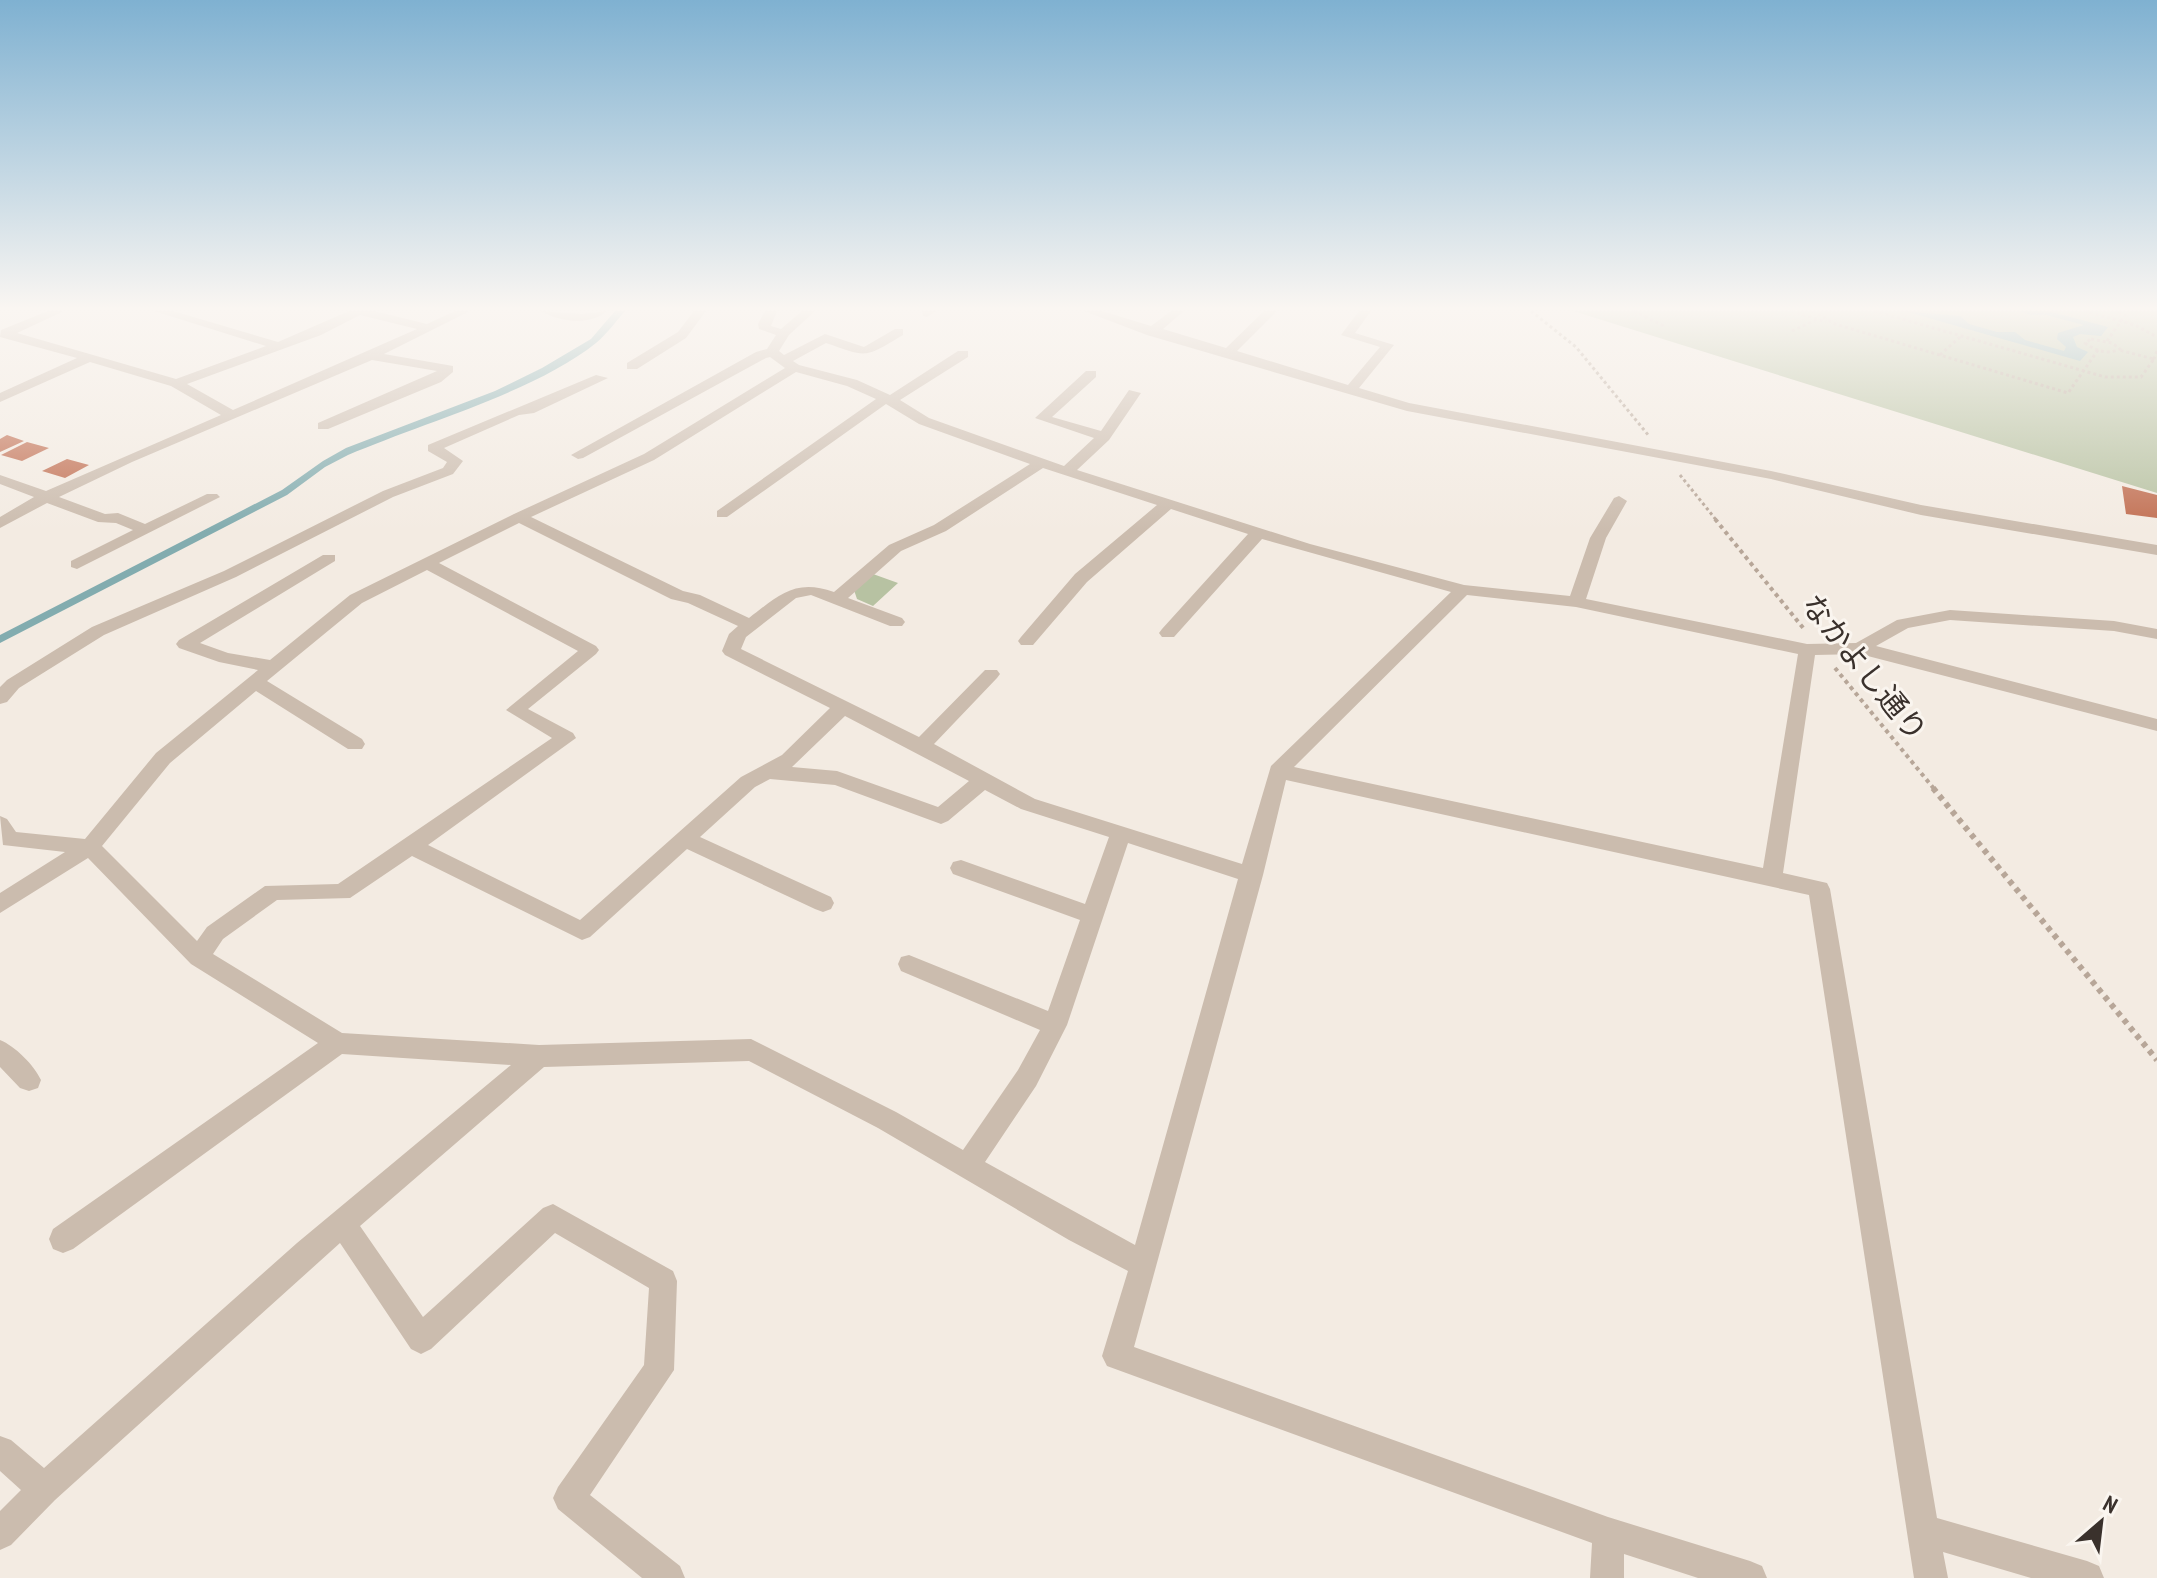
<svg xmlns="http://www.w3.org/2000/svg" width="2157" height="1578" font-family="'PT Sans Narrow','Noto Sans JP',sans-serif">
<rect width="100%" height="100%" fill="#f3ebe2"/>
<!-- green -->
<path fill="#b7c2a2" d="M1573,311H2157V493Z
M873,574L898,583L873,606L857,599L854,590Z"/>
<!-- water -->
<path fill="#82acaf" d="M615,311H625C616,321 607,334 596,343C535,392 422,423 348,455L325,467L287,495L0,643V635L282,490L323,461L346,448L495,391L542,368L591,339Z
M1904,311L1960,316L1969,324L1997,332H2015L2025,340L2064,351L2066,347L2057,339L2058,333L2084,325L2046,315H2029L2020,311H2048L2108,327L2101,336L2080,334L2073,337L2077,347L2088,352L2080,361Z"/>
<!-- building -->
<path fill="#c16f52" d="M7,435L24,441L0,452V439Z
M27,442L49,448L22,461L1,455Z
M67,459L89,465L65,478L42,471Z
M2122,486L2157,495V518L2126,514Z"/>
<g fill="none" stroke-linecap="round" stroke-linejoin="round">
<!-- path-far2 -->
<path stroke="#b7a698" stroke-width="3" stroke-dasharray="3 3" stroke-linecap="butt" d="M1531,311L1576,347L1649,436
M1634,311L1664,326
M1791,311L1826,322
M1813,311L1835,324L2068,393L2098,350
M1874,311L2105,377H2141L2154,359L2119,350
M2084,311L2135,325L2157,337
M1792,331L1816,320
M2091,339L2112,343L2120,349C2107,355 2096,351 2085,343Z
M2107,341L2125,315L2117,311
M2157,351L2154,359L2157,360
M1940,355L1960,337
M1680,475L1717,521"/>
<!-- path-far1 -->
<path stroke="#b7a698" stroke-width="4" stroke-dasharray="4 4" stroke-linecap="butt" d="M1715,519L1804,629
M1835,668L1935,790"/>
<!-- path -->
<path stroke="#b7a698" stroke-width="6" stroke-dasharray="5 5" stroke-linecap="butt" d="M1933,788L2157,1060"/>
<!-- minor -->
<path fill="#cbbcae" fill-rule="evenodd" d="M48,311H64L17,333L176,379L266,346L154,311H173L278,342L349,311H374L427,324L455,311H470L384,354L453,366V372L441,382L328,429H318V423L437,371L372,360L132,462L59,497L105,514L118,513L145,524L207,494H217L220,497L77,569L71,567V561L133,530L116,523L98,522L47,503L0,528V517L34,497L0,484V475L46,491L221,415L171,386L90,362L0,402V393L77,358L0,337L1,330ZM360,315L417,329L233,410L187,384L321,335Z
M541,311L582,314L607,311C590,326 559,322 541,311Z
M694,311H706L686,338L637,369H627V363L678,332Z
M765,311H777L771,326L781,329L802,311H815L789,335L779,351L784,355L825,334L864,347L895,329H903V335C864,358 869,358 826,343L793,361L799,365L857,380L890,395L958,351H968V357L900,400L929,418L1064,466L1094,438L1035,418L1086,371H1096V377L1052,417L1101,431L1129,390L1141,393L1109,440L1077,470L1310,544L1464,585L1570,596L1590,538L1614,498L1619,496L1627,501L1606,538L1586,599L1807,644L1856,643L1897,620L1950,610L2114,621L2157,629V639L2114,631L1950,620L1908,628L1876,646L2157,719V731L1860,654L1815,655L1783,873L1827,883L1830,889L1937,1518L2087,1561L2099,1566L2104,1578H2031L1943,1552L1948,1578H1914L1809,895L1286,780L1263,875L1134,1347L1608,1517L1750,1561L1762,1566L1767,1578H1698L1624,1554V1578H1590L1592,1543L1107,1366L1102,1356L1128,1271L1069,1240L878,1128L749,1061L544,1067L360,1226L423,1317L543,1208L553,1204L673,1271L677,1281L674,1370L590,1495L680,1566L685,1578H642L558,1509L553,1498L558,1487L644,1365L649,1288L555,1233L431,1349L421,1354L411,1349L340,1243L55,1500L11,1545L0,1550V1511L21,1490L0,1471V1436L11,1440L44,1468L297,1243L511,1065L342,1054L73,1249L63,1253L53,1249L49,1239L53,1229L318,1043L191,964L88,858L0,913V893L65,852L3,845L0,816L7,819L16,832L85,839L156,753L258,670L219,662L179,648L176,644L179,640L323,555H335V561L200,643L228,653L270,660L350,595L514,514L644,454L785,368L770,357L766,358L583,458L578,459L571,455L756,352L767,349L776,335L759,329L758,324ZM796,372L847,386L876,399L717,511V517H727L886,404L919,424L1030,464L934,525L889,545L834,592C795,578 779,595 749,618L700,595L683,591L531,517L654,460ZM1043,468L1157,505L1075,574L1021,637L1018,641L1021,645H1033L1087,582L1171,509L1248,534L1162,629L1159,633L1162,637H1174L1262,539L1451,592L1271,766L1242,864L1035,799L934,744L997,678L1000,674L997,670H985L919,737L741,649L746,637L796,598L811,595L890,626H902L905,622L902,618L848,598L901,551L946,531ZM519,523L671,599L688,603L738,626L729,634L722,651L725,655L830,708L782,755L741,777L580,920L428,845L576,738L573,733L528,709L596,654L599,650L596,646L439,563ZM427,570L578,651L506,710L552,738L338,884L265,886L207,927L197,941L102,846L170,763L256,691L348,749H362L365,744L362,739L267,681L362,603ZM1467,595L1576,607L1798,654L1763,868L1294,767ZM845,716L969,781L938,807L837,771L792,767ZM770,779L835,785L941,824L948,821L985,790L1021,809L1109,837L1085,904L961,860L953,862L950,868L953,874L1080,920L1048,1011L909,955L901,957L898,964L901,971L1040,1030L1018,1070L963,1150L896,1112L751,1039L539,1045L342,1033L213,954L223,939L277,900L350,898L412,856L582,940L590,937L687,849L815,909L823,912L831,909L834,903L831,897L700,837L755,787ZM1128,843L1238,879L1135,1245L985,1162L1036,1086L1067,1025Z
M922,311H936L927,317L923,316Z
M1084,311H1102L1151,326L1171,311H1184L1163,329L1226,348L1264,311H1277L1237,351L1348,385L1380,347L1341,335L1359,311H1371L1355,333L1394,345L1359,388L1409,403L1771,471L1921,505L2157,545V555L1921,515L1771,479L1407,411L1147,335Z
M596,375L608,378L534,413L519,415L444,448L463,461L453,474L393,497L236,577L104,635L19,688L7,702L0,704V687L7,680L92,627L224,571L383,491L443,468L447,462L428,451V445Z
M0,1040C15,1046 34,1065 41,1080L38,1088L29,1091L20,1088L0,1067Z"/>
</g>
<!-- sky -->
<linearGradient id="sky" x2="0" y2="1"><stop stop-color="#7fb1d1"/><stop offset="0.58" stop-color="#faf6f2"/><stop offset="1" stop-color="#faf6f2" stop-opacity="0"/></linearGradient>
<rect width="2157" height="532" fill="url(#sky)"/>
<g text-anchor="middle" stroke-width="6" stroke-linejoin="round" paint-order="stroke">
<!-- street labels -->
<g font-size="30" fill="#3a312c" stroke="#faf5ef">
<text transform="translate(1864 668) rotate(51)" y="10">なかよし通り</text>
</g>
</g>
<!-- north arrow -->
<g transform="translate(2101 1522) rotate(28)" stroke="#faf5ef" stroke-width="6" paint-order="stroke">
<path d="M0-6L14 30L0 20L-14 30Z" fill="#3a312c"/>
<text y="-12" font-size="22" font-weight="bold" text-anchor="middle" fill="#3a312c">N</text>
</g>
</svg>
